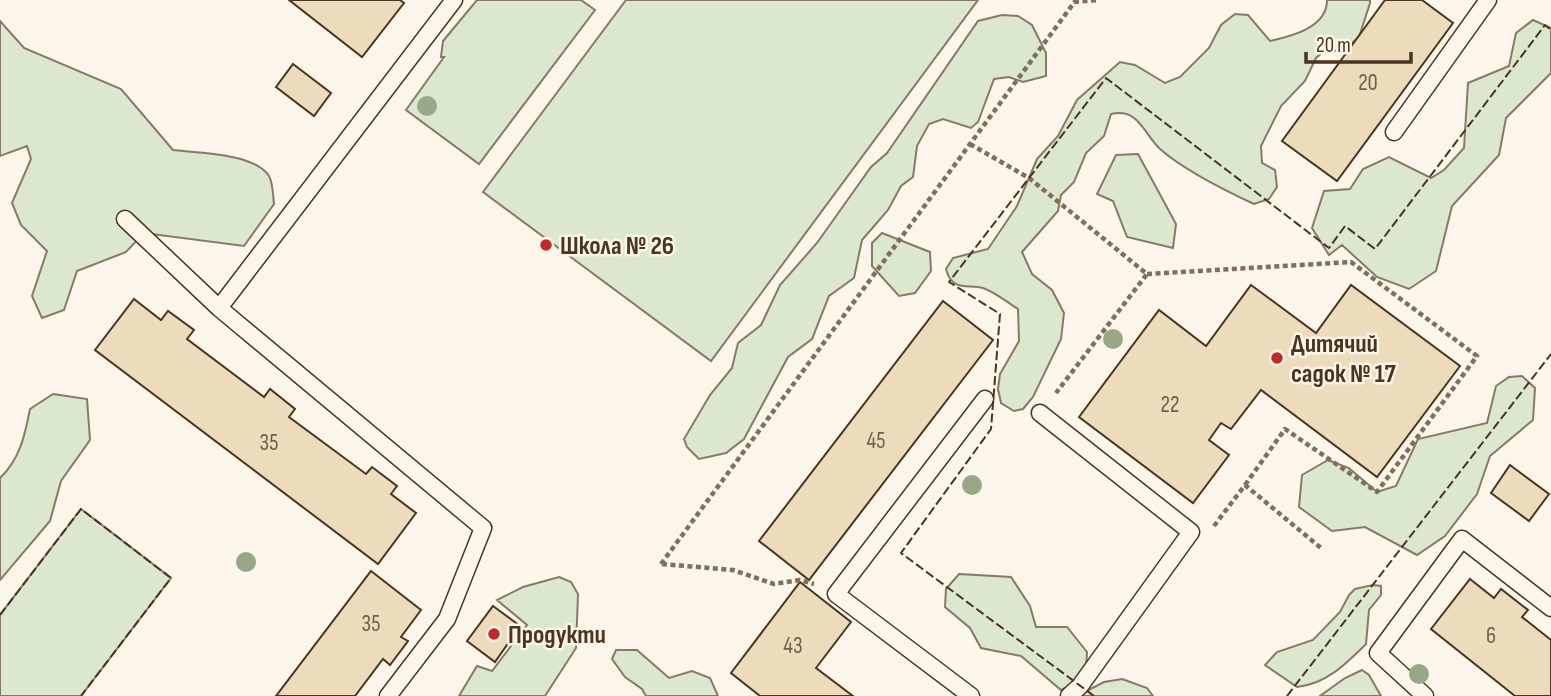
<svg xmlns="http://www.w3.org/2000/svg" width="1551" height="696" font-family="'Sofia Sans Condensed',sans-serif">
<rect width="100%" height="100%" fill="#fbf6e9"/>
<!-- green -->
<path fill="#dce7d0" stroke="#887966" stroke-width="2" d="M477,0H581L595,10L479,164L406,110L444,57H441L443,41Z
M626,0H978L711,361L483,192Z
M1327,0H1370V3L1359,37L1345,49L1322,53L1316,58L1305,81L1281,106L1261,146L1262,163L1275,170L1277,187L1269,199L1254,204C1226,191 1184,170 1160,149C1143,133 1139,108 1111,114L1104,136L1086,153L1074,182L1061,195L1058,211L1022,252L1032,274L1052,290L1064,313L1061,339L1033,397L1023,409L1014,411L1001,403L998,389L1000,374L1019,341L1018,309C1008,303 995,292 983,288C967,284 952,292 946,269L953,258L988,249L1017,206L1037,159L1058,136L1077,100L1120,62L1135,65L1165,83L1180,77L1209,48L1221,25L1235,14L1248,15L1270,41C1291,36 1327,28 1327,0Z
M1002,15L1018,16L1032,25L1046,53V76L1023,82L1009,77L994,79L978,122L971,128L943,119L929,124L917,146L913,177L901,186L888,210L862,240L854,278L829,296L812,339L788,357L744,439L726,453L699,459L687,447L684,439L710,395L732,368L738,343L761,325L780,285L817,243L871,167L887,153L978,21Z
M1533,20L1551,28V73L1506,118L1499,155L1452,206L1436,271L1409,289L1377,277L1342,245L1329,255L1312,228L1324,191L1350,189L1363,169L1389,157L1431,178L1444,170L1464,148L1468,83L1509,66L1516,33Z
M0,21L24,48L121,89L173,150C198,153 254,153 269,176C273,183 273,196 274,204L244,246L144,233L126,252L77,271L64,310L42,318L32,296L47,251L21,225L12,203L31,159L27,146L0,156Z
M1138,154L1176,224L1173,248L1127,237L1113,201L1097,194L1116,155Z
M882,233L930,252L931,271L915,293L899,296L872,266V243Z
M1522,376L1535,388L1533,420L1490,456L1477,494L1445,536L1417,555L1365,527L1332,531L1299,507L1302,475L1328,460L1349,468L1377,492L1396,486L1418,439L1487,423L1496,386L1509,377Z
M53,394L87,399L90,440L61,481L50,521L0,580V478C20,459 25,435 30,409Z
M81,509L171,578L81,696H0V615Z
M959,574L1011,577L1030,606L1036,627H1067L1087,652L1086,672L1070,686L1061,690L1021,656L981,648L970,628L945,607L946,589Z
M559,577L571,582L578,594L576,648L545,696H459L477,666L492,671L527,625L497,600L523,587Z
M1373,585L1381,586V595L1369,610L1366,644C1346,664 1326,684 1297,687L1265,665L1277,652L1313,640L1340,612L1349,595L1355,589Z
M616,650H637L669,678L692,671L710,678L718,696H646L642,689L625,677L612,659Z
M1362,670L1369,675L1381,696H1320L1345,678Z
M1122,679L1147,688L1153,696H1077L1104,682Z"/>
<!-- building -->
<path fill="#ecdcbc" stroke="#4a3520" stroke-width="2" d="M289,0H400L404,3L362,57Z
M1385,0H1422L1453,23L1337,181L1282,141Z
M293,64L331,93L314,116L276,87Z
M1251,285L1316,333L1351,285L1460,366L1377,477L1261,390L1231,429L1221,423L1209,440L1229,455L1193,503L1079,417L1159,310L1206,346Z
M134,299L161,320L168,311L194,330L187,339L264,397L270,389L295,409L289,417L366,474L372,467L397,486L391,494L416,513L378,564L95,350Z
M943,301L993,340L809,580L759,541Z
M1510,465L1549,494L1529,521L1491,493Z
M371,571L421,610L401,637L408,641L390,665L383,659L355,696H276Z
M1470,579L1494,598L1501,589L1528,610L1522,617L1551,640V696H1515L1431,629Z
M800,582L851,622L816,668L853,696H760L731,673Z
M493,606L520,626L495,662L467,641Z"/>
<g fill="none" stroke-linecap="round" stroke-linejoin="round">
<defs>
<path id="service" d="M1394,132L1488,0
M125,219L219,308L483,528L447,619L388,696
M219,308L454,0
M1040,413L1191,532L1080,686L1069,696
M971,696L836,594L985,399
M1425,696L1378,653L1462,539L1551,608"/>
</defs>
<!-- service casing -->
<use href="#service" stroke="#4a3520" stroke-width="19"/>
<!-- path -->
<path stroke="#7f6f5c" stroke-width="4.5" stroke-dasharray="5 3.5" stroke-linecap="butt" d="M1074,2L1098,0
M970,144L1029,178L1147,274L1056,393
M1147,274L1351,262L1477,356L1377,492L1285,429L1245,485
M1214,526L1245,485L1321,548
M661,564L1076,0
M662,564L733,570L774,584L800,580L814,584"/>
<!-- service -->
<use href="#service" stroke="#fbf6e9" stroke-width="16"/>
<!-- fence -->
<path stroke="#4a3520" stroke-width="2" stroke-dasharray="9 3.5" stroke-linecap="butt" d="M0,615L81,509L171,578L81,696
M1094,696L901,553L991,429L1000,314L949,282L1106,78L1329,248L1345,226L1375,249L1545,25L1551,30
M1287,696L1551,354"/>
</g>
<!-- trees -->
<g fill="#96a887">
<circle cx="427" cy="106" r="10"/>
<circle cx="1113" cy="339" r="10"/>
<circle cx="972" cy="485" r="10"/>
<circle cx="246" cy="562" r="10"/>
<circle cx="1419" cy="674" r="10"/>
</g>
<!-- markers -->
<g fill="#c62828" stroke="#fbf6e9" stroke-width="2.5">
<circle cx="546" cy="245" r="7"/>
<circle cx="1277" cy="358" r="7"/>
<circle cx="494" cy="634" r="7"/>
</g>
<g text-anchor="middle" stroke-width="5" stroke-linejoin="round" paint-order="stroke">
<!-- number labels -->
<g font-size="23" fill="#725f47">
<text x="1368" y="90">20</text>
<text x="1170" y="412">22</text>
<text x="876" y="448">45</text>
<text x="269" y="450">35</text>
<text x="371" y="631">35</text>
<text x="1491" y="643">6</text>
<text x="793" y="653">43</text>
</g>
<!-- poi labels -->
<g font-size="26" font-weight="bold" fill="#4a3520" stroke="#fbf6e9" text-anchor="start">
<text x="560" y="254">Школа № 26</text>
<text x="1291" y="352">Дитячий<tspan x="1291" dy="30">садок № 17</tspan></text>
<text x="508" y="643">Продукти</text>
</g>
</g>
<!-- scale -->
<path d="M1306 52v10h105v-10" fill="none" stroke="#4a3520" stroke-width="3.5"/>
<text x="1316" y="52" font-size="21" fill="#4a3520" stroke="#fbf6e9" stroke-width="5" paint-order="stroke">20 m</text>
</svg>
